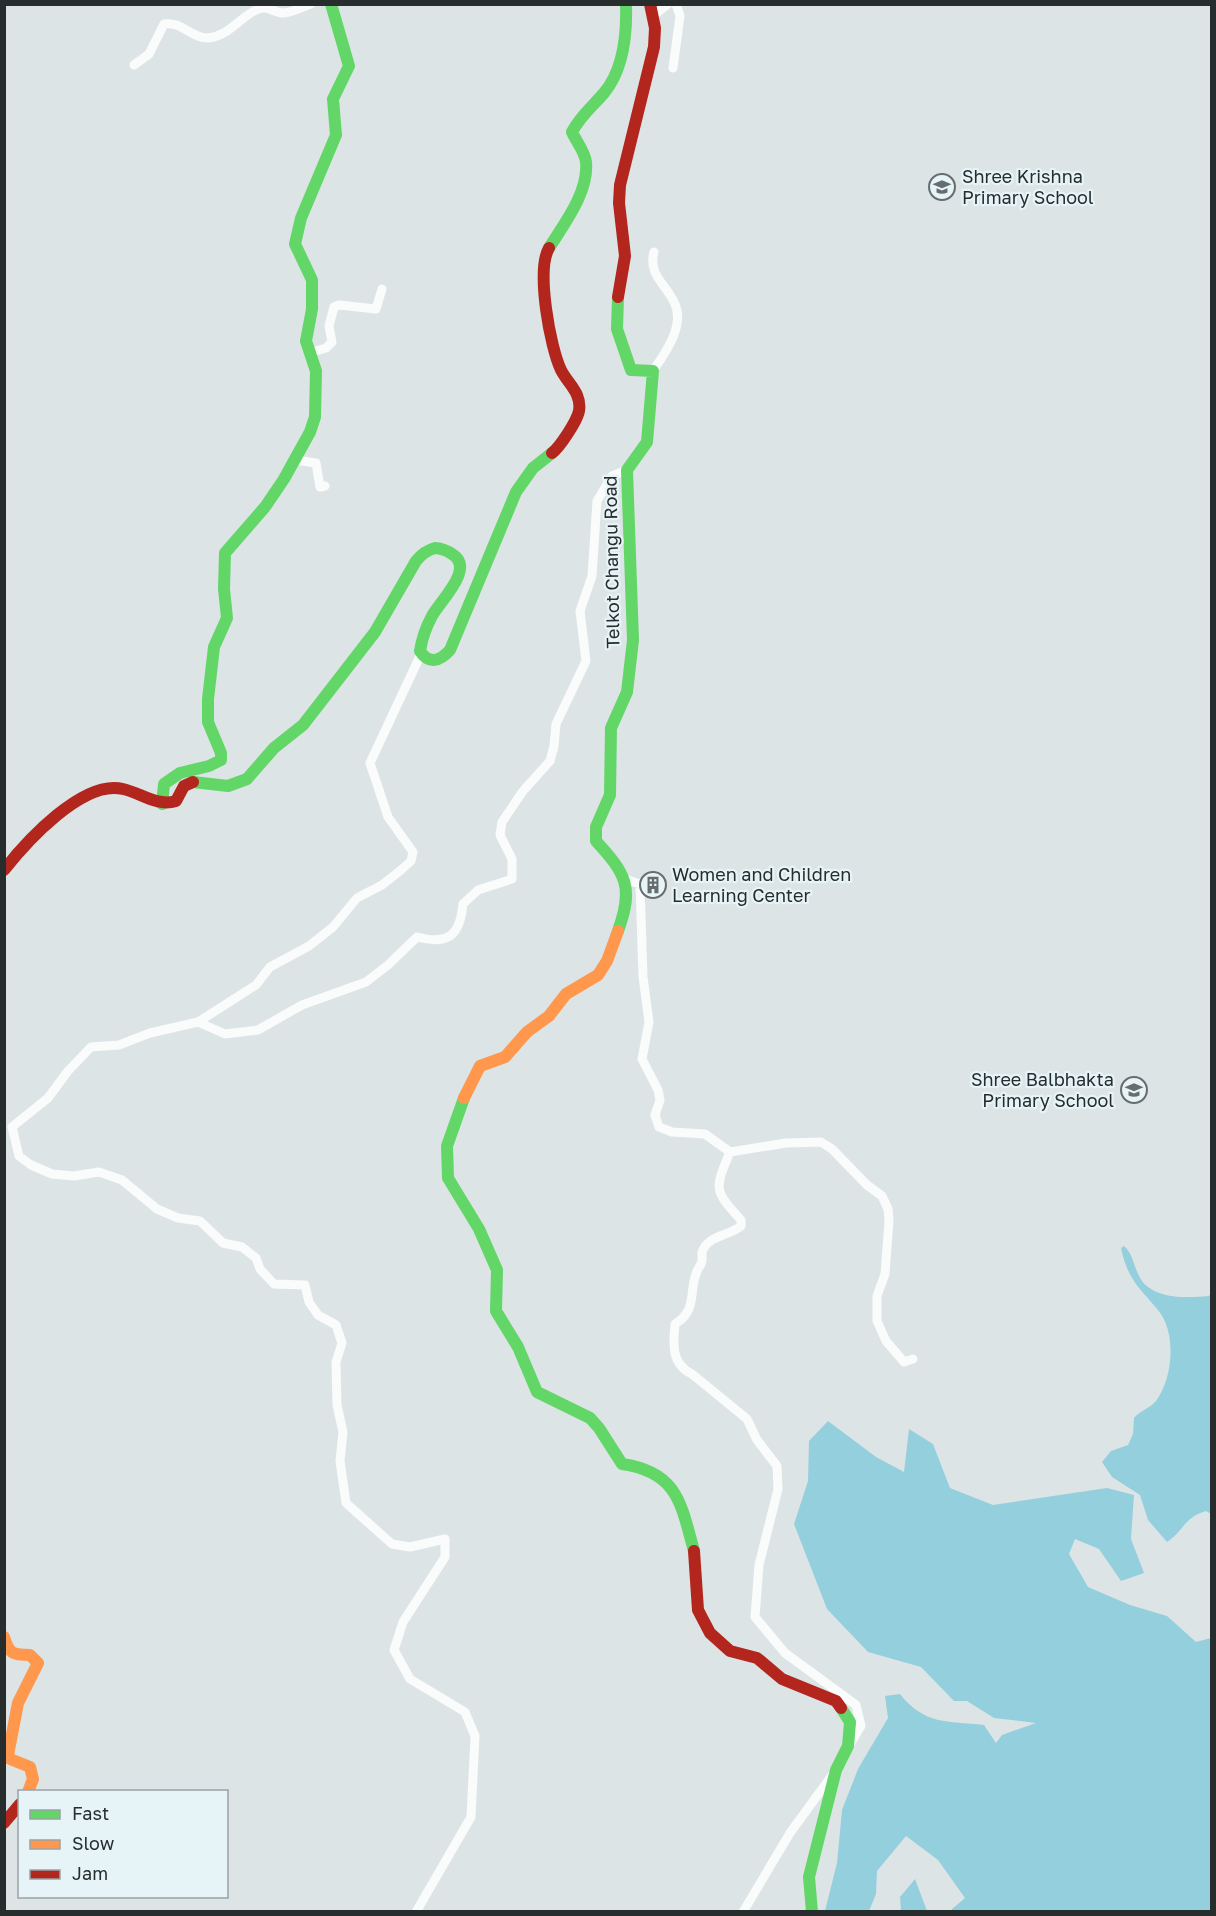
<svg xmlns="http://www.w3.org/2000/svg" width="1216" height="1916" font-family="'Golos Text',sans-serif">
<rect width="100%" height="100%" fill="#dde4e6"/>
<!-- forest -->
<path fill="#94cfde" d="M1124,1246C1132,1252 1134,1266 1139,1276C1151,1300 1186,1298 1209,1296L1211,1292V1514L1206,1511C1183,1518 1185,1530 1167,1542L1148,1520L1140,1495L1112,1477L1102,1462L1111,1451L1128,1445L1133,1434L1134,1418C1141,1410 1149,1409 1156,1401C1173,1378 1177,1333 1158,1310C1138,1286 1128,1280 1121,1248Z
M828,1421L876,1457L904,1472L909,1429L933,1444L950,1488L993,1505L1107,1488L1134,1495L1131,1539L1144,1573L1121,1581L1099,1549L1075,1539L1069,1554L1088,1587L1130,1605L1167,1616L1196,1642L1211,1638V1911H952V1909L965,1898L938,1860L906,1836L877,1871L876,1894L869,1911H825L837,1863L842,1810L858,1769L888,1718L885,1696L900,1694C924,1725 948,1721 984,1725L996,1743L1002,1735L1036,1723L994,1718L967,1701H954L921,1667L868,1652L827,1609L794,1524L808,1481L809,1441Z
M915,1879L927,1911H901L900,1897Z"/>
<g fill="none" stroke-linecap="round" stroke-linejoin="round">
<!-- street -->
<path stroke="#fafbfb" stroke-width="9" d="M653,16L668,4
M134,65L149,54L164,24C182,21 191,38 208,38C229,36 239,18 256,10C267,4 274,13 283,13C292,13 302,7 311,4
M673,68L680,16L676,4
M309,353L326,348L332,342L329,326L334,307L339,305L376,309L382,289
M653,371C665,353 686,325 674,302C665,283 648,275 654,252
M295,460L316,463L320,487L325,486
M625,879L640,884L643,977L649,1022L642,1059L658,1090L660,1100L655,1115L659,1127L672,1132L705,1134L730,1152L786,1143L821,1142L832,1149L867,1185L882,1196L888,1209L889,1221L885,1274L877,1296V1321L886,1341L904,1362L913,1359
M198,1022L256,985L270,967L309,946L333,927L357,898L382,885L401,870L411,861L413,852L388,817L370,763L421,654
M730,1152C714,1190 714,1190 741,1220V1226C729,1236 708,1235 702,1252C702,1253 702,1260 702,1261C701,1266 697,1269 696,1274C689,1293 697,1311 675,1324C673,1344 671,1364 692,1374L747,1419L757,1440L777,1466L778,1489L759,1565L755,1617L785,1653L856,1705L861,1726L849,1746
M416,1912L471,1817L475,1736L465,1712L410,1679L394,1650L403,1622L445,1557V1539L410,1547L392,1544L346,1503L340,1461L343,1432L337,1405L336,1362L342,1343L336,1325L318,1315L309,1302L305,1285L274,1284L260,1269L256,1258L242,1247L223,1243L200,1221L178,1218L157,1209L122,1180L99,1172L74,1176L52,1174L31,1165L19,1156L12,1127L48,1098L68,1071L91,1047L119,1045L150,1033L198,1022L225,1034L258,1030L302,1005L366,982L388,965L417,937C448,945 460,936 463,904L478,890L512,879V859L500,835L502,822L523,791L550,761L554,746L556,724L586,661L580,611L592,576L597,501L612,476L627,470
M743,1912L790,1833L833,1774"/>
<!-- fast -->
<path stroke="#63d668" stroke-width="12" d="M549,248C564,224 589,192 586,162C585,152 576,141 572,132C580,116 593,106 604,93C624,69 627,34 626,4
M193,782L228,786L247,779L274,748L303,725L375,632L416,561C421,555 427,550 435,548C440,548 448,551 452,554C476,568 440,601 432,616C426,627 422,638 420,651C429,665 440,661 450,650L516,492L533,468L552,453
M162,804L164,784L180,773L209,766L221,760V753L208,722V699L214,647L227,618L224,589L225,553L265,507L284,479L310,432L315,417L316,371L306,341L312,309V280L295,244L301,218L336,135L333,99L349,66L331,4
M618,931C634,887 626,874 596,841V827L610,795L611,728L627,692L633,640L627,470L647,442L653,371L631,370L617,329L618,297
M464,1098L447,1146L448,1178L479,1229L497,1270L496,1311L518,1347L537,1392L590,1418L599,1428L622,1464C678,1472 681,1504 694,1551
M812,1912L809,1877L836,1770L848,1746L850,1722L841,1708"/>
<!-- slow -->
<path stroke="#ff974d" stroke-width="12" d="M464,1098L480,1066L505,1057L527,1032L549,1016L566,994L598,975L607,961L618,931
M4,1637C9,1654 13,1655 30,1655L38,1663L18,1703L8,1755L10,1759L30,1767L33,1779L28,1792"/>
<!-- jam -->
<path stroke="#b3261e" stroke-width="12" d="M549,248C536,270 550,347 561,370C568,384 582,393 579,411C577,421 560,447 552,453
M618,297L625,256L619,203L620,185L654,47L655,28L650,4
M4,870C26,842 83,779 123,789C141,793 157,807 176,801L184,786L193,782
M694,1551L698,1610L710,1633L730,1651L757,1658L782,1679L836,1701L841,1708
M4,1823L20,1804"/>
</g>
<!-- icons -->
<defs>
<symbol id="school-ring" viewBox="-11 -11 22 22"><circle r="9.5" fill="#e6f3f7" stroke="#676c6e" stroke-width="1.5"/><path d="M0-5L7-2L0 1L-7-2ZM-4 1L0 2.5L4 1V4Q0 6-4 4Z" fill="#676c6e"/></symbol>
<symbol id="building-ring" viewBox="-11 -11 22 22"><circle r="9.5" fill="#e6f3f7" stroke="#676c6e" stroke-width="1.5"/><path d="M-4-6H4V6H1V3H-1V6H-4ZM-2.5-4.3h1.7v1.8h-1.7ZM.8-4.3h1.7v1.8H.8ZM-2.5-1h1.7V.8h-1.7ZM.8-1h1.7V.8H.8Z" fill="#676c6e"/></symbol>
</defs>
<g fill-rule="evenodd">
<use href="#school-ring" x="927" y="172" width="30" height="30"/>
<use href="#building-ring" x="638" y="870" width="30" height="30"/>
<use href="#school-ring" x="1119" y="1075" width="30" height="30"/>
</g>
<g text-anchor="middle" stroke-width="4.5" stroke-linejoin="round" paint-order="stroke">
<!-- poi labels -->
<g font-size="18" fill="#272c2d" stroke="#e6f3f7" text-anchor="start">
<text x="962" y="183">Shree Krishna<tspan x="962" dy="21">Primary School</tspan></text>
<text x="672" y="881">Women and Children<tspan x="672" dy="21">Learning Center</tspan></text>
<text x="1114" y="1086" text-anchor="end">Shree Balbhakta<tspan x="1114" dy="21">Primary School</tspan></text>
</g>
<!-- street labels -->
<g font-size="18" fill="#272c2d" stroke="#e6f3f7">
<text transform="translate(612 562) rotate(-91)" y="6">Telkot Changu Road</text>
</g>
</g>
<!-- border -->
<rect width="1216" height="1916" fill="none" stroke="#272c2d" stroke-width="12"/>
<!-- legend -->
<rect x="18" y="1790" width="210" height="108" fill="#e6f3f7" stroke="#9aa3a6" stroke-width="1.5"/>
<rect x="30" y="1810" width="30" height="9" fill="#63d668" stroke="#9aa3a6" stroke-width="1.5"/>
<text x="72" y="1820" font-size="18" fill="#272c2d">Fast</text>
<rect x="30" y="1840" width="30" height="9" fill="#ff974d" stroke="#9aa3a6" stroke-width="1.5"/>
<text x="72" y="1850" font-size="18" fill="#272c2d">Slow</text>
<rect x="30" y="1870" width="30" height="9" fill="#b3261e" stroke="#9aa3a6" stroke-width="1.5"/>
<text x="72" y="1880" font-size="18" fill="#272c2d">Jam</text>
</svg>
